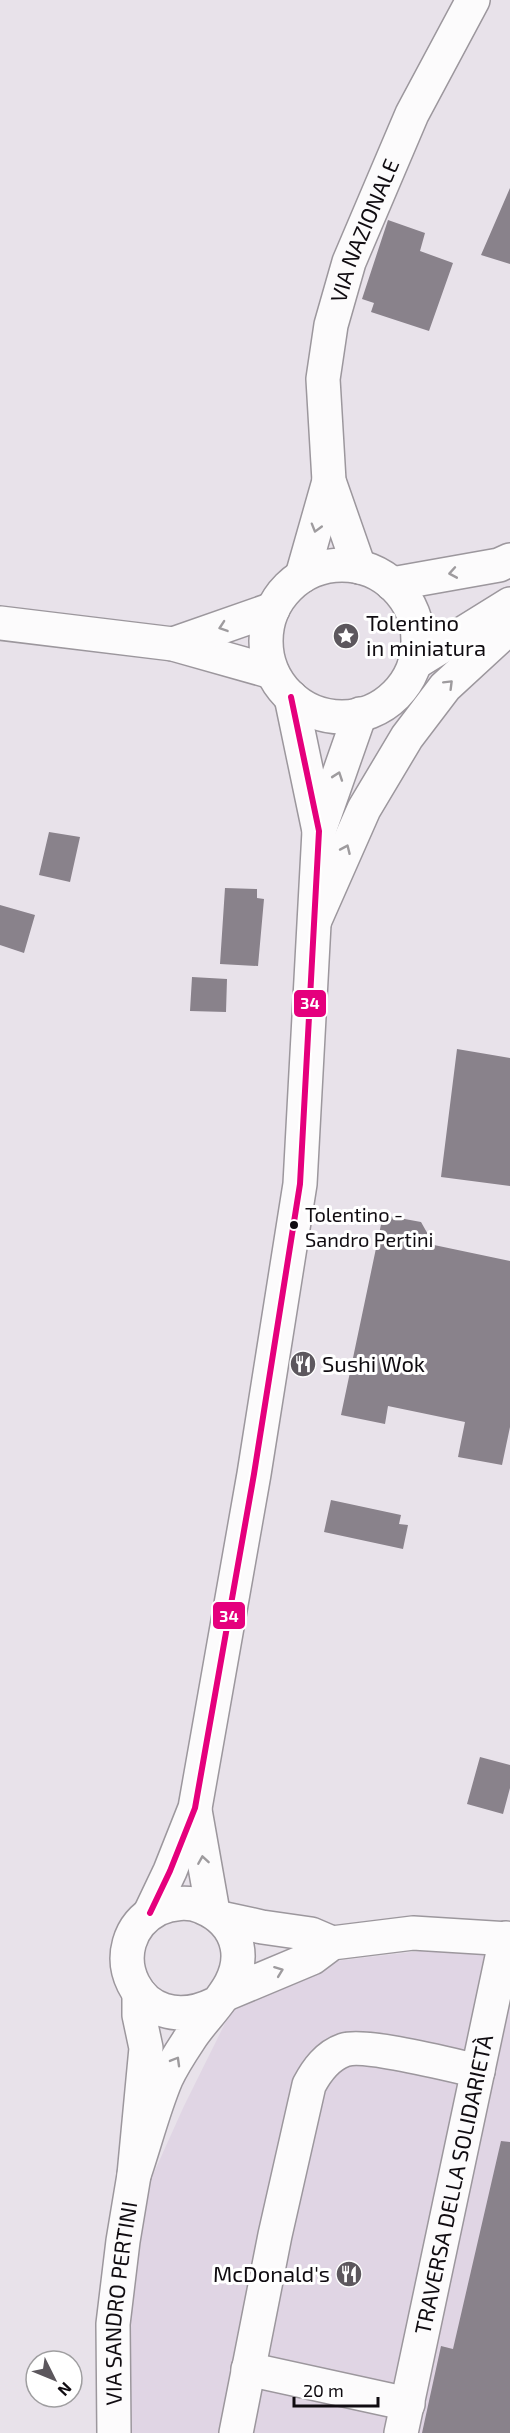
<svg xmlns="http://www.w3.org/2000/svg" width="510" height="2433" font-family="'Exo 2',sans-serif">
<rect width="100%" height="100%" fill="#e8e2ea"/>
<!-- built -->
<path fill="#e0d5e4" d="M446,1948L510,1959V2433H129L126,2403L131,2276L147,2188L184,2106L244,1985L318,1963Z"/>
<!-- building -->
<path fill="#89828b" d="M510,188V264L481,255Z
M388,220L425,233L420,251L453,263L429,331L371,312L374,303L362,299Z
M49,832L80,837L70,882L39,875Z
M225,888L257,889V898L264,899L258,966L220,964Z
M0,905L35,915L24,953L0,945Z
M192,977L227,979L226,1012L190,1011Z
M457,1049L510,1058V1186L441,1177Z
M383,1215L421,1222L434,1245L510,1261V1427L502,1465L458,1457L465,1422L388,1406L385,1424L341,1415Z
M331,1500L401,1515L399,1524L408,1525L403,1549L324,1532Z
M480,1757L510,1765V1788L503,1814L467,1804Z
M501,2141L510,2142V2433H422L441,2346L453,2349Z"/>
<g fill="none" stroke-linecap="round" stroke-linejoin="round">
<defs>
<g id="minor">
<path d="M392,584L499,565L510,560"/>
<path d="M415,663L510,604"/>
<path d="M315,920L364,809L407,737L445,687L510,627"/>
<path d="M221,1918L262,1927L311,1934L332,1943"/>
<path d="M226,1994L312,1958L332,1943L413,1933L510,1939"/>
<path d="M248,2369L408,2404"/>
<path d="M236,2433L275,2235L309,2085C317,2070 327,2056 344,2050C365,2043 451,2065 478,2071"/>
<path id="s1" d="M401,2433L506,1938"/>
</g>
<g id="major">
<circle cx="342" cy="641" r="76"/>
<path id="s2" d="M359,567L329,481L323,379L331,325L349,262L412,114L473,0"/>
<path d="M302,576L329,481"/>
<path d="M0,623L173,644L272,672"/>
<path d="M173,644L273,609"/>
<path d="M319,831L360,714"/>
<path d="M195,1810L213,1912"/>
<path d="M150,1913L170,1871L195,1808L254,1474L300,1184L319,831L291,697"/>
<path d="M134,2175C145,2143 153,2110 166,2079C172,2066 181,2052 189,2040C207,2011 245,1984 237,1946C233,1927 219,1914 202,1907C189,1901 171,1903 158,1909C95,1942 136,2043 215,2004"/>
<path id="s3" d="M114,2433L113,2324L123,2241L134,2175L146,2048L139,2015V1993"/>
</g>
</defs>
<!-- minor casing -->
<use href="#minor" stroke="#9c979d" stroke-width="36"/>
<!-- major casing -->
<use href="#major" stroke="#9c979d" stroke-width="36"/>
<!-- minor -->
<use href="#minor" stroke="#fcfbfc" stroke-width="33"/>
<!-- major -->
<use href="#major" stroke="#fcfbfc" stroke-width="33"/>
<defs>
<path id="bus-1" d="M150,1913L170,1871L195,1808L254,1474L300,1184L319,831L291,697"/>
</defs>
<!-- bus-1 casing -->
<use href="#bus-1" stroke="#fff" stroke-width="10"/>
<!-- bus-1 -->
<use href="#bus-1" stroke="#e5007d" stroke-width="6"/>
</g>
<!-- one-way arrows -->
<defs><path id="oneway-chevron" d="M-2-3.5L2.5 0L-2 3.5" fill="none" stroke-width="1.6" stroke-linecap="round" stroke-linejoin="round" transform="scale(1.5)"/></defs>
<g stroke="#9e9b9e">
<use href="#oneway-chevron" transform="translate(316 528) rotate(106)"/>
<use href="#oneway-chevron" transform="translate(453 573) rotate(170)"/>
<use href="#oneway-chevron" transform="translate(223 627) rotate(161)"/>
<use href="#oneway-chevron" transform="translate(449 684) rotate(-45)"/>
<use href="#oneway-chevron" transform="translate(338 776) rotate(-71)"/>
<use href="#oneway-chevron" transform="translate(346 849) rotate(-66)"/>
<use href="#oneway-chevron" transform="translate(203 1860) rotate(-99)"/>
<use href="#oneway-chevron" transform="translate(279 1971) rotate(-21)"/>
<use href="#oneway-chevron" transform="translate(176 2061) rotate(-60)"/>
</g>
<!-- icons -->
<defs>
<symbol id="sight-disc" viewBox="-11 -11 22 22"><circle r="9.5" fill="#5c575d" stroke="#fff"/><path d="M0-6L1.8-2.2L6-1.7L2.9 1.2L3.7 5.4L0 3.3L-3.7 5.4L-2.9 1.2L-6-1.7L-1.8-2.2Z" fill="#fff"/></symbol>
<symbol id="restaurant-disc" viewBox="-11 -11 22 22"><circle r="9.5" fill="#5c575d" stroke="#fff"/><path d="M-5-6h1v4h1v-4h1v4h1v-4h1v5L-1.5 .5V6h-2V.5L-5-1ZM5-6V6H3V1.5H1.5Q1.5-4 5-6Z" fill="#fff"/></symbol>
</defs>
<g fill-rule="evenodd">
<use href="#sight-disc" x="331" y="621" width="30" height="30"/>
<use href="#restaurant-disc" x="288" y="1349" width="30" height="30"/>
<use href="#restaurant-disc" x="334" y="2259" width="30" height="30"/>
</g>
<!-- markers -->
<circle fill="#100c11" stroke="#fff" stroke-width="2" cx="294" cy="1225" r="5"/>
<g text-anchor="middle" stroke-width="6" stroke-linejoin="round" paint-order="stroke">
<!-- bus labels -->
<g font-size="20" fill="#100c11" stroke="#fff" text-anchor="start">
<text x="305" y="1222">Tolentino -<tspan x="305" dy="25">Sandro Pertini</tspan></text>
</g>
<!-- street labels -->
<g font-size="22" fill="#100c11" stroke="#fff">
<text dy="8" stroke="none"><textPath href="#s2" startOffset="348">VIA NAZIONALE</textPath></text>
<text dy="8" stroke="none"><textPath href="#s1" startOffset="254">TRAVERSA DELLA SOLIDARIETÀ</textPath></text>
<text dy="8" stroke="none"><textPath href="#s3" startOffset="130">VIA SANDRO PERTINI</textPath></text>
</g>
<!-- poi labels -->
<g font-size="22" fill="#100c11" stroke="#fff" text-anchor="start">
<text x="366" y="631">Tolentino<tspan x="366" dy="25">in miniatura</tspan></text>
<text x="322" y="1372">Sushi Wok</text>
<text x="330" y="2282" text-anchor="end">McDonald's</text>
</g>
</g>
<g stroke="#fff" stroke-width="2">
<rect x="293" y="989" width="34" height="29" rx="6" fill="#e5007d"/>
<rect x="212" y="1601" width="34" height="29" rx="6" fill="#e5007d"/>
</g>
<g font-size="16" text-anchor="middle" font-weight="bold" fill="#fff">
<text x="310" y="1009">34</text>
<text x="229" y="1622">34</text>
</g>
<!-- north arrow -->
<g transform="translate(54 2379) rotate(133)"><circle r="28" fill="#ffffff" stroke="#9f9ea0" stroke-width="1.5"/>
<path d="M0-4.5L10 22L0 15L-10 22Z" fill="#5c575d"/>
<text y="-9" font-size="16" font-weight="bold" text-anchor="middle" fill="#100c11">N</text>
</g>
<!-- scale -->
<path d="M294 2397v9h84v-9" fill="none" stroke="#100c11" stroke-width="3"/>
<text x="303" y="2397" font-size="18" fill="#100c11" stroke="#ffffff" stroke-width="4.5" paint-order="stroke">20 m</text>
</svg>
